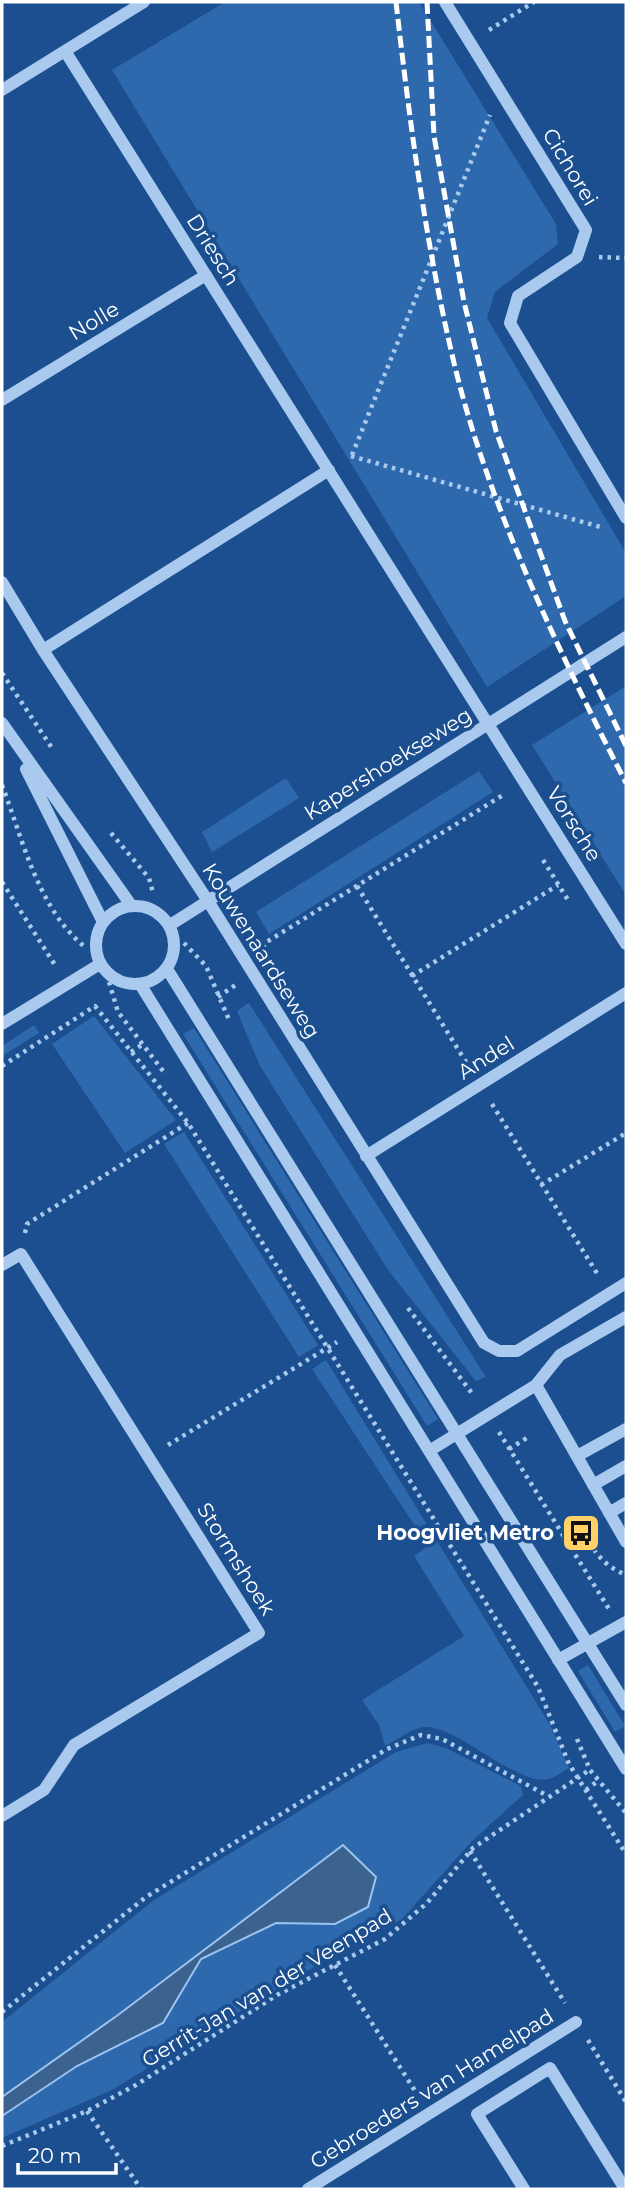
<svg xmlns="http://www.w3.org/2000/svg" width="628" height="2191" font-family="Montserrat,sans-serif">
<rect width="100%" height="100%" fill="#1b4f8f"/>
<!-- green -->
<path fill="#2e69ad" d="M225,2H419L556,224L558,244L495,292L487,318L626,553V596L487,687L112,70Z
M626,686V895L532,745Z
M479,771L493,792L269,934L256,912Z
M286,778L299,798L212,852L202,832Z
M249,1003L486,1377L476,1381L388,1270L260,1066L237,1011Z
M94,1016L176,1120L125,1153L52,1044Z
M34,1025L39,1033L2,1056V1046Z
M194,1028L438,1419L427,1426L183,1034Z
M184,1132L318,1345L299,1357L164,1144Z
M326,1360L550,1725L569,1768C563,1771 556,1777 549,1779C517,1787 456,1724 424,1727C412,1728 396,1741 385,1746L379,1725L362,1700L464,1636L414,1556L428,1546L312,1369Z
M588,1665L625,1726L615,1732L578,1671Z
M427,1743L446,1748L521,1786L523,1795L472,1841L402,1919L291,1980L112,2090L2,2138V2116L77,2065L163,2023L200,1959L276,1923L335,1924L343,1846L118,2015L2,2097V2022L154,1900L396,1752Z"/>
<!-- water -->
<path fill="#3c6290" stroke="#9cc4f0" stroke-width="2" d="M343,1845L376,1877L368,1907L335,1924L276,1923L201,1959L163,2023L77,2066L2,2116V2097L118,2015Z"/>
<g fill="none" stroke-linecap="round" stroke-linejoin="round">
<!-- path -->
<path stroke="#a9c9ee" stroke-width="4.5" stroke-dasharray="3.5 5" stroke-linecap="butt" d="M489,30L534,2
M599,257L626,258
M352,455L490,115
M351,456L604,528
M2,673L52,748
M2,785C23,840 38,909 85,947
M111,833L149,878L153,893
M543,860L568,900
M2,882L55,965
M357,886L469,1067
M184,943L206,966L230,1022
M263,948L265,943L503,795
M412,976L558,885
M109,982L118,1012L166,1075
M218,997L237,984
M131,1052L145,1043
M2,1066L95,1006L188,1123L538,1687L569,1764L626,1854
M492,1104L598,1275
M541,1185L626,1133
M25,1233L27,1224L188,1123
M408,1308L474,1396
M499,1432L609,1609
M168,1445L337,1342
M509,1449L530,1436
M585,1535C596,1555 605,1566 626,1575
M577,1739L590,1770L626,1813
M586,1790L599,1780
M470,1851L565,2003
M335,1965L417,2094
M2,2012L146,1897L387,1749L421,1735L442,1739L548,1796
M588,2040L626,2102
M87,2111L141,2189
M2,2146L87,2111L136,2085L277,1995L385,1939L427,1903L473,1848L591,1769"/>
<!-- minor -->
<path stroke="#a9c9ee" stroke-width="12" d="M445,2L586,230L577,257L518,296L510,323L626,518
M65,51L626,944
M2,90L144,2
M2,400L206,275
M2,582L43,650L208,901L484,1343L499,1351H517L626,1283
M43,650L329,470
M2,723L131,905
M26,769L103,922
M96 945a39 39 0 1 1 78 0a39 39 0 1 1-78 0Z
M170,925L626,637
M167,969L626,1705
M140,984L626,1769
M2,1024L100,964
M366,1156L626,993
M2,1265L21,1254L259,1633L74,1745L44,1790L2,1816
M536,1385L626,1542
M429,1451L536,1385L560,1355L626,1317
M577,1456L626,1429
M593,1485L626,1466
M609,1513L626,1503
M558,1660L626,1622
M308,2189L576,2022
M524,2189L477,2114L550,2068L625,2189"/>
<!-- rail -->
<path stroke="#fff" stroke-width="5" stroke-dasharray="12 5" stroke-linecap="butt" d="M396,2C410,125 426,247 455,367C489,507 561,656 626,783
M427,2L434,136L464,302L496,431L565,621L626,746"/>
</g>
<!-- icons -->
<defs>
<symbol id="bus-square" viewBox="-11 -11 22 22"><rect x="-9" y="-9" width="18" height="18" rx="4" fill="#ffd166" stroke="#1b4f8f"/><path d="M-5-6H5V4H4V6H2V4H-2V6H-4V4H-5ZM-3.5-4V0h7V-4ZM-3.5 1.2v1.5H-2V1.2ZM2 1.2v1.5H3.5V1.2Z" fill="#111"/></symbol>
</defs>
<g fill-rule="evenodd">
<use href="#bus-square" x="559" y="1511" width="44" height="44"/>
</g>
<g text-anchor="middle" stroke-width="7" stroke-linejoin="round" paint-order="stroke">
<!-- street labels -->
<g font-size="21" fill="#fff" stroke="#1b4f8f">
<text transform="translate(570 167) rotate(59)" y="7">Cichorei</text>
<text transform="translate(213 250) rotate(58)" y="7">Driesch</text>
<text transform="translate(94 321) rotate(-31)" y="7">Nolle</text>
<text transform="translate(388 764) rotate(-32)" y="7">Kapershoekseweg</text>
<text transform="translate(574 824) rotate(58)" y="7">Vorsche</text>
<text transform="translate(261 951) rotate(58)" y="7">Kouwenaardseweg</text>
<text transform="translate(486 1058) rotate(-32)" y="7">Andel</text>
<text transform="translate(236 1559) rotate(58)" y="7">Stormshoek</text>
<text transform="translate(267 1988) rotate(-31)" y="7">Gerrit-Jan van der Veenpad</text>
<text transform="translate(432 2089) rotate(-32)" y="7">Gebroeders van Hamelpad</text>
</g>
<!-- poi labels -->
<g font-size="21" font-weight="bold" fill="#fff" stroke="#1b4f8f" text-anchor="end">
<text x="554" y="1540">Hoogvliet Metro</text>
</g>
</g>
<!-- border -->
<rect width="628" height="2191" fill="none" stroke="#ffffff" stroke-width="7"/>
<!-- scale -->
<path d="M18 2163v10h98v-10" fill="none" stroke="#ffffff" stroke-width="3.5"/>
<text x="28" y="2163" font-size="21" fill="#ffffff" stroke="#1b4f8f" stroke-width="5" paint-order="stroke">20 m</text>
</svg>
